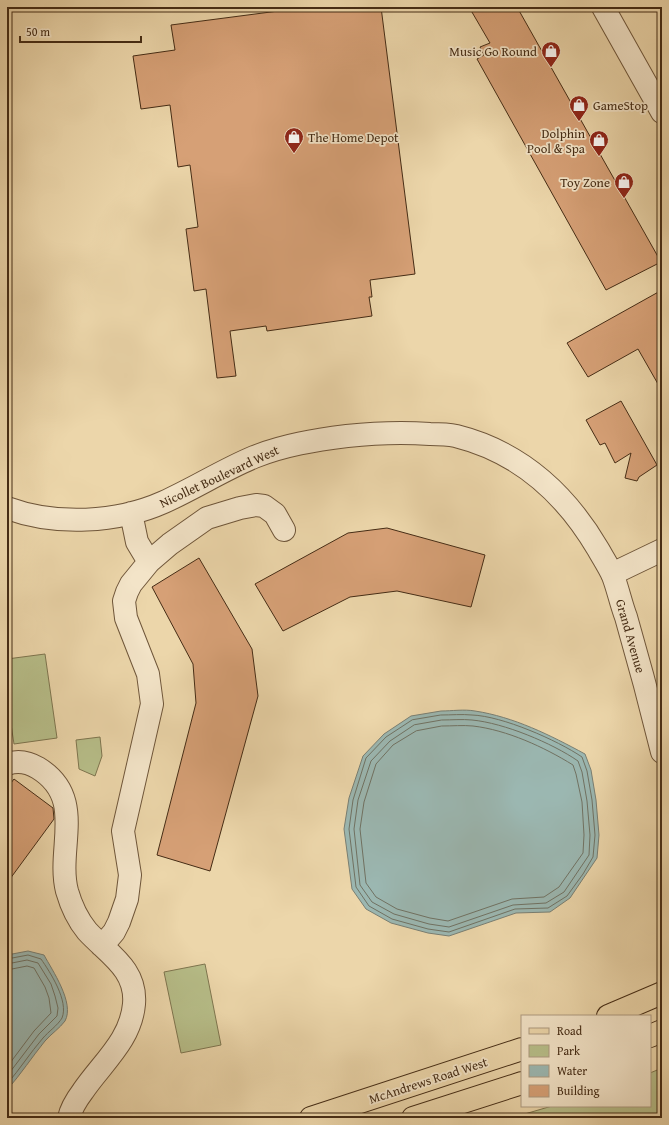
<svg xmlns="http://www.w3.org/2000/svg" width="669" height="1125" font-family="'Gentium Book Plus',serif">
<rect width="100%" height="100%" fill="#ecd6aa"/>
<filter id="stains"><feTurbulence type="fractalNoise" baseFrequency=".005" numOctaves="4"/><feColorMatrix values="0 0 0 0 .2 0 0 0 0 .09 0 0 0 0 .02 0 0 0 .5 -.17"/></filter>
<radialGradient id="worn" r=".72"><stop offset=".6" stop-color="#630" stop-opacity="0"/><stop offset="1" stop-color="#630" stop-opacity=".3"/></radialGradient>
<!-- green -->
<path fill="#b7be89" stroke="#7e754f" d="M45,654L57,738L14,744L7,698V659Z
M100,737L102,756L95,776L79,769L76,740Z
M205,964L221,1045L181,1053L164,972Z
M662,1068V1118H511L552,1106H650V1073Z"/>
<!-- water -->
<path fill="#9bb7b1" stroke="#797f73" d="M441,711C452,711 464,709 475,711C514,717 550,735 585,754L591,770L596,800L599,835L597,858L570,898L550,912L516,913L449,936L428,933L391,923L366,909L352,889L344,829L349,798L363,756L384,734L411,716Z
M28,951L44,955C52,970 75,1003 65,1021C60,1028 51,1034 45,1041C32,1057 21,1074 7,1090V955Z"/>
<g fill="none" stroke-linecap="round" stroke-linejoin="round">
<!-- shore -->
<path stroke="#707263" stroke-width="1" d="M441,715C451,715 462,714 472,715C502,716 557,740 582,757L587,771L592,800L595,835L593,857L583,874L567,896L548,908L515,909L449,932L428,929L392,919L369,906L356,887L349,829L353,800L366,758L386,737L412,720Z
M442,720C452,720 462,719 472,720C504,723 552,743 578,761L582,772L587,801L590,835L589,855L564,892L546,903L513,905L449,927L429,924L394,914L372,902L360,885L354,829L358,800L371,761L390,741L414,725Z
M442,726C452,726 463,725 473,726C507,730 544,747 573,765L576,774L582,802L584,835L583,853L559,887L544,897L512,899L448,921L430,918L397,909L376,897L366,883L360,829L364,802L376,764L393,745L416,731Z
M7,959L28,955L41,959C50,972 69,1001 62,1018C58,1025 48,1032 43,1038C30,1053 20,1069 7,1084
M7,964L27,960L38,963L51,984L55,996L58,1008L57,1016L39,1034L7,1076
M7,970L27,966L34,968L45,987L49,998L51,1013L34,1031L7,1067"/>
</g>
<!-- building -->
<path fill="#d6a076" stroke="#452c15" d="M309,7H381L415,274L370,280L372,297H369L372,316L267,331L266,326L230,331L236,376L217,378L206,289L194,291L186,229L198,227L190,165L178,167L170,105L141,109L133,56L175,50L171,25Z
M469,7H517L661,262L606,290L477,59L484,55L480,47L490,43Z
M662,290V391L638,349L588,377L567,343Z
M621,401L657,465L639,477L637,481L625,478L631,453L615,463L605,443L600,445L586,420Z
M387,528L485,555L471,607L397,591L350,597L283,631L255,584L348,533Z
M199,558L252,649L258,696L210,871L157,855L196,703L193,664L152,587Z
M14,779L53,808L54,819L7,883V788Z"/>
<g fill="none" stroke-linecap="round" stroke-linejoin="round">
<defs>
<path id="minor" d="M603,7L662,112
M7,508C56,526 117,523 164,502C195,488 223,470 254,457C284,445 315,440 347,436C375,433 401,432 430,434C438,434 447,434 456,436C520,452 565,493 598,549C603,558 609,567 613,576C618,589 621,604 626,617C639,662 651,707 662,752
M131,513L137,542L149,562
M612,574L662,550
M7,764C18,760 28,762 38,768C87,798 56,848 67,891C71,905 78,920 87,931C108,954 137,969 134,1004C131,1040 102,1063 83,1091C77,1099 71,1108 69,1118
M102,946L114,932L119,922L127,899L130,875L123,831L152,704L148,674L126,618L124,601L127,592L131,584L149,562L170,544L207,518L240,508L256,505L264,506L275,514L284,530"/>
<path id="major" d="M608,1016L662,993
M650,1036L662,1031
M311,1118L522,1049
M413,1118L522,1083"/>
</defs>
<!-- minor casing -->
<use href="#minor" stroke="#6f563a" stroke-width="24"/>
<!-- major casing -->
<use href="#major" stroke="#452c15" stroke-width="24"/>
<!-- minor -->
<use href="#minor" stroke="#f3e4c8" stroke-width="22"/>
<!-- major -->
<use href="#major" stroke="#ecd6aa" stroke-width="22"/>
</g>
<!-- icons -->
<defs>
<symbol id="shop-pin" viewBox="-11 -11 22 30"><path d="M0 17L-7.5 6A9.5 9.5 0 1 1 7.5 6Z" fill="#8f2418" stroke="#f3e4c8"/><path d="M-5-2.5h2.3a2.7 3.5 0 0 1 5.4 0H5L5.5 6h-11ZM-1.5-2.5h3a1.5 2.3 0 0 0-3 0Z" fill="#fff"/></symbol>
</defs>
<g fill-rule="evenodd">
<use href="#shop-pin" x="540" y="40" width="22" height="30"/>
<use href="#shop-pin" x="568" y="94" width="22" height="30"/>
<use href="#shop-pin" x="283" y="126" width="22" height="30"/>
<use href="#shop-pin" x="588" y="129" width="22" height="30"/>
<use href="#shop-pin" x="613" y="171" width="22" height="30"/>
</g>
<g text-anchor="middle" stroke-width="3.5" stroke-linejoin="round" paint-order="stroke">
<!-- poi labels -->
<g font-size="13" fill="#452c15" stroke="#f3e4c8" text-anchor="end">
<text x="537" y="56">Music Go Round</text>
<text x="593" y="110" text-anchor="start">GameStop</text>
<text x="585" y="138">Dolphin<tspan x="585" dy="15">Pool &amp; Spa</tspan></text>
<text x="308" y="142" text-anchor="start">The Home Depot</text>
<text x="610" y="187">Toy Zone</text>
</g>
<!-- street labels -->
<g font-size="13" fill="#452c15" stroke="#f3e4c8">
<text transform="translate(219 476) rotate(-25)" y="5">Nicollet Boulevard West</text>
<text transform="translate(631 636) rotate(74)" y="5">Grand Avenue</text>
<text transform="translate(428 1080) rotate(-18)" y="5">McAndrews Road West</text>
</g>
</g>
<!-- margin -->
<rect width="669" height="1125" fill="none" stroke="#ecd6aa" stroke-width="24"/>
<rect x="8" y="8" width="653" height="1109" fill="none" stroke="#452c15" stroke-width="2"/>
<rect x="12" y="12" width="645" height="1101" fill="none" stroke="#452c15"/>
<!-- legend -->
<rect x="521" y="1015" width="130" height="92" fill="#f3e4c8" stroke="#ad9a80"/>
<rect x="529" y="1028" width="20" height="6" fill="#ecd6aa" stroke="#ad9a80"/>
<text x="557" y="1035" font-size="12" fill="#452c15">Road</text>
<rect x="529" y="1045" width="20" height="12" fill="#b7be89" stroke="#ad9a80"/>
<text x="557" y="1055" font-size="12" fill="#452c15">Park</text>
<rect x="529" y="1065" width="20" height="12" fill="#9bb7b1" stroke="#ad9a80"/>
<text x="557" y="1075" font-size="12" fill="#452c15">Water</text>
<rect x="529" y="1085" width="20" height="12" fill="#d6a076" stroke="#ad9a80"/>
<text x="557" y="1095" font-size="12" fill="#452c15">Building</text>
<!-- scale -->
<path d="M20 36v6h121v-6" fill="none" stroke="#452c15" stroke-width="2"/>
<text x="26" y="36" font-size="12" fill="#452c15" stroke="#f3e4c8" stroke-width="3" paint-order="stroke">50 m</text>
<rect width="100%" height="100%" filter="url(#stains)"/>
<rect width="100%" height="100%" fill="url(#worn)"/>
</svg>
